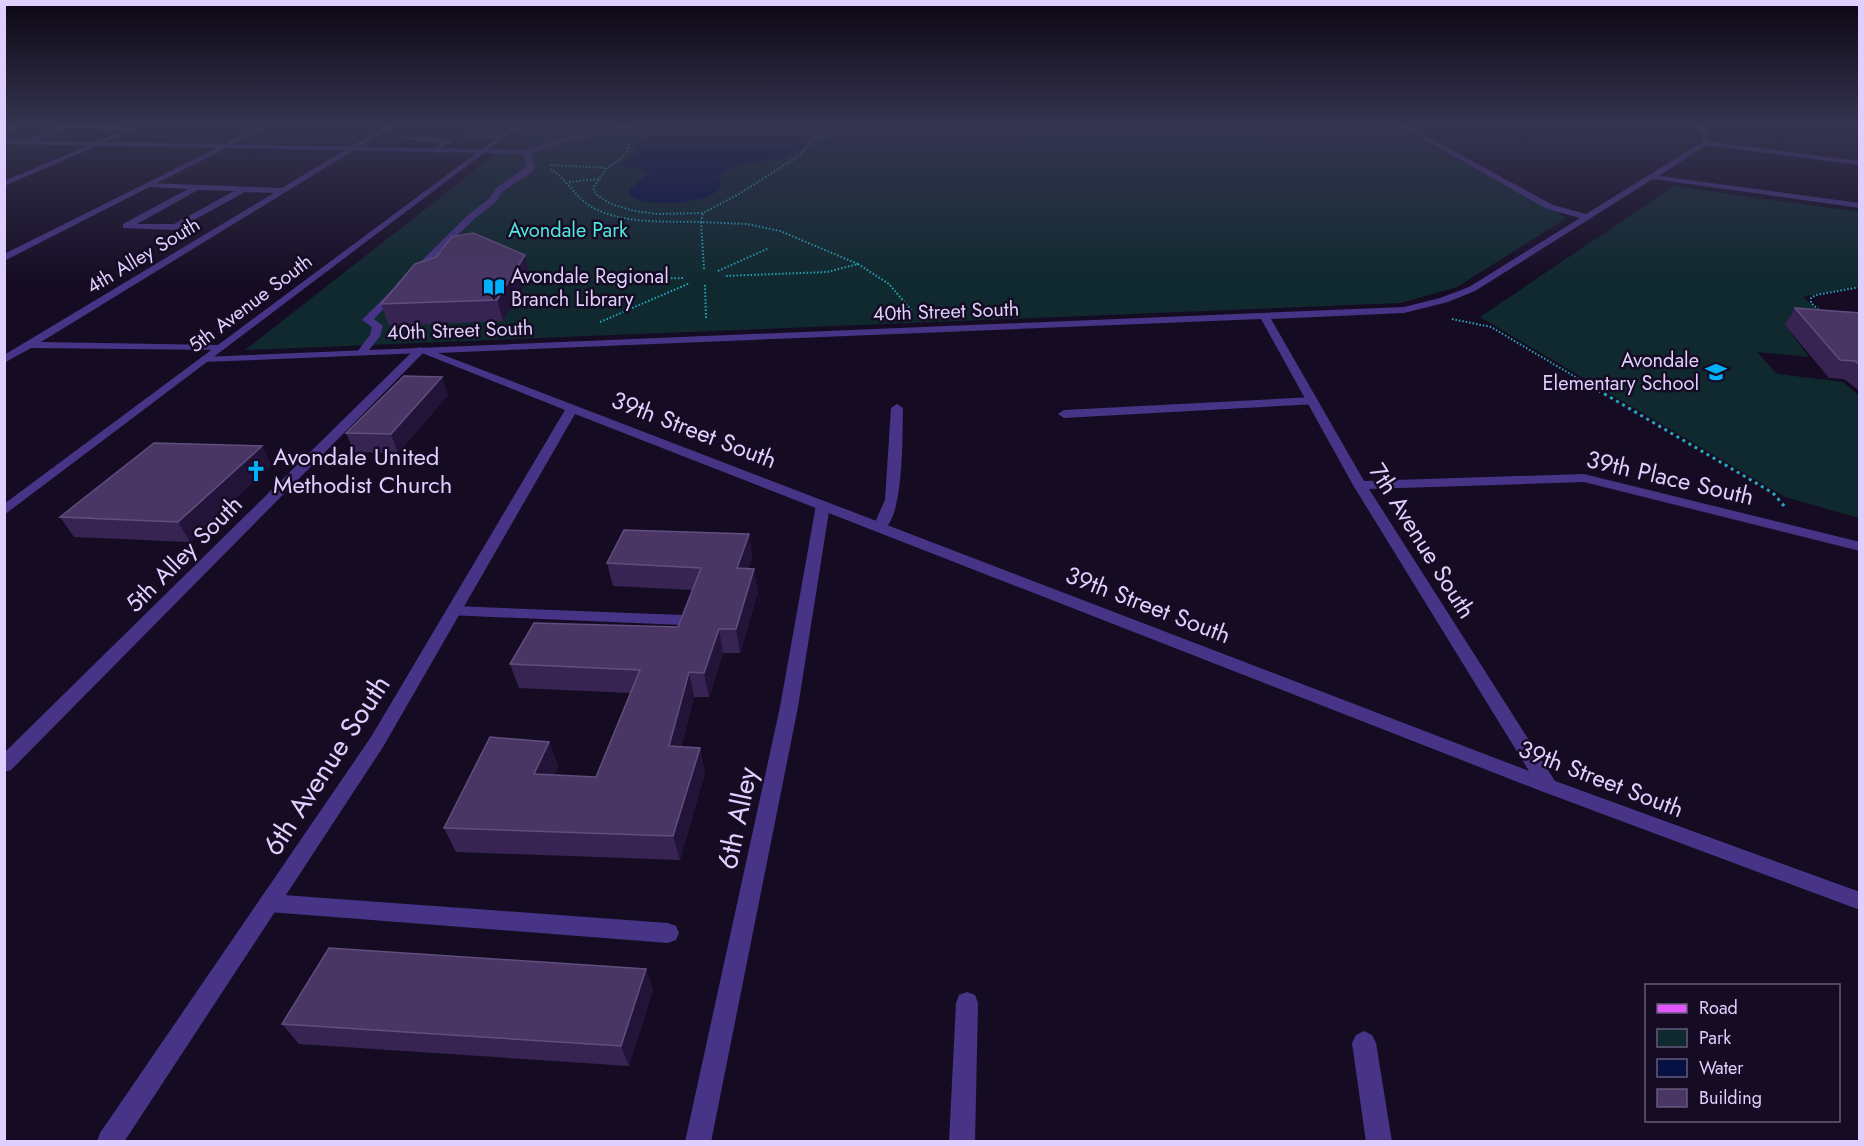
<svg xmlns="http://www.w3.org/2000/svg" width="1864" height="1146" font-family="Jost,sans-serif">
<rect width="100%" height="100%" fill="#150c23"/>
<!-- green -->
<path fill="#0f292e" d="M533,125H1392L1567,218L1457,287L1401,303L245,350Z
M1674,186L1859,212V286L1803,297L1824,316L1786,326L1809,357L1757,352L1777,374L1843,382L1859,396V518L1785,497L1480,317Z"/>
<!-- water -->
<path fill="#061043" d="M751,125H868L814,136L802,141L803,146C783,168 732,155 718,179L722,184C719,188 717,192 712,194C696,204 642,208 629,194V190L649,173L639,168L618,166L638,152L639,149L636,145L646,136L665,135L694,129Z"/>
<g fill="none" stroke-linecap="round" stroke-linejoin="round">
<!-- path-far1 -->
<path stroke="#26a8bc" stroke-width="2" stroke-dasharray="1.5 2" stroke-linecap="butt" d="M681,125H732
M629,144L627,154L607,168L593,188L597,195L611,204L634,211L658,214L703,213L739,194L800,155L815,139L873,125
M551,165L605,168
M550,169C566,178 573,194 587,204C618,225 665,221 701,222L703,213
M569,182L599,179
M858,264L889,284L913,312
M704,269L701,222L747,224L780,231L858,264L827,272L724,276
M718,271L769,248
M608,280L685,278
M705,285L706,318
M1821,312L1811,303V298L1816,295L1860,287
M1452,319L1491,327L1589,385
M600,322L690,283"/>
<!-- path -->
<path stroke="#26a8bc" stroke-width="3" stroke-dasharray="3 4" stroke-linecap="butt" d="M1586,383L1773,493L1785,507"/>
<!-- service -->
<path fill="#473486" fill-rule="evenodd" d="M51,125L132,127L145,125L4,186V181L125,130L69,128L27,144V140L59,127Z
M387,125H395L41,342L219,345L224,348L223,350L31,348L4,363V355L274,193L245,192L176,230L123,228V224L188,189L150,187H147V183L282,188ZM198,190L234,191L174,224H137Z
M481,125H488L476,135H502L506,137L502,139L466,138V136Z
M629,125H642L564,142L533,153L531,157L535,166L531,173L502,192L496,202L475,218L416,276L408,274L469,214L490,198L496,188L527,166L523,157L525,154L484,153L481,149L529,150L559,138Z
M403,136L449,139L453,141L436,152L432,150L442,143L401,139Z
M1706,141L1860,161V165L1703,145Z
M393,289L401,291L374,319L383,326L380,336L366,354H358L357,352L370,335L372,327L362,320Z
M420,347L425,350L424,352L11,770L4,772V753L416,348Z
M1313,397L1317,398V404L1064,418L1058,414L1064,410Z
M897,404L903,408C902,431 905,525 880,531L873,527L885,500L891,408Z
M823,501L830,505L798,707L711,1142H685L780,707L816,505Z
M454,606L682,615L688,616L690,620L688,624L682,625L448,615L446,611Z
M269,894L668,923L676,926L679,933L676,940L668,943L269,912L262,910L258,903L262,896Z
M967,992L975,995L978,1003L975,1142H949L956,1003L959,995Z
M1364,1031L1372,1035L1376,1043L1392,1142H1366L1352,1043L1356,1035Z"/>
<!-- minor -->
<path fill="#473486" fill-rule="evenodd" d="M1398,125H1406L1553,205L1586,214L1702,142L1703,133L1694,125H1701L1708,131L1710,143L1659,176L1860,203V208L1653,179L1475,291L1448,302L1404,313L1271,319L1364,481L1584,474L1860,542V551L1584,482L1369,489L1555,781L1860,892V910L1541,791L575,414L383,747L124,1142H97L100,1133L371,737L565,410L422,353L205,362L201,361V357L1404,307L1440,298L1469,287L1580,218L1547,209ZM1261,319L1353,485L1529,771L438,353Z
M4,140L484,149L488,151L484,153L4,144Z"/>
<!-- tertiary -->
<path fill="#473486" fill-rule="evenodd" d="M263,125H271L4,261V254Z
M514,125H521L4,515V504Z"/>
<!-- primary -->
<path fill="#e156ff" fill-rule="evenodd" d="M12,125H21L4,132V127Z"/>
</g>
<!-- wall -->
<path fill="#372453" d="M525,255L530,276L503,321L389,326L381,304Z
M1795,308L1860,313V391L1844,379L1829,378L1785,325Z
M448,395L398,453L354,452L346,433Z
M262,446L271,465L190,542L74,537L60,517Z
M749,534L752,557L748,569L758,592L740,653H723L709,697H694L681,747L700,748L705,773L680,860L456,852L444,828L549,742L558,766L554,775L596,777L630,693L519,688L510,664L678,627L692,590L613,586L607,563Z
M646,969L653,990L629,1066L299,1044L282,1024Z"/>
<!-- shaded-wall -->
<path fill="#221338" d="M525,255L530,276L503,321L497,300Z
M442,377L448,395L398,453L391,434Z
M262,446L271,465L190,542L178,522Z
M749,534L752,557L741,591L737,568Z
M754,569L758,592L740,653L736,629Z
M719,629L723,653L709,697L704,673Z
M689,672L694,697L675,770L669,746Z
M549,742L558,766L544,798L534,774Z
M700,748L705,773L680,860L673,836Z
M646,969L653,990L629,1066L621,1046Z"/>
<!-- building -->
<path fill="#493665" stroke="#604e7e" stroke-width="1.5" d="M473,233L525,255L497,300L381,304L415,264L436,257L452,237Z
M1795,308L1860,313V365L1855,361L1840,360Z
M404,376L442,377L391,434L346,433Z
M154,443L262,446L178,522L60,517Z
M624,530L749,534L737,568L754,569L736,629H719L704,673L689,672L669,746L700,748L673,836L444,828L490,737L549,742L534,774L596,777L640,670L510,664L534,623L678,627L701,568L607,563Z
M329,948L646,969L621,1046L282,1024Z"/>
<!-- sky -->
<linearGradient id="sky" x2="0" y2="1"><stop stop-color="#0c0713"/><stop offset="0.44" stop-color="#353450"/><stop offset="1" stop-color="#353450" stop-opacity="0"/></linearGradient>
<rect width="1864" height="285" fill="url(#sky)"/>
<!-- icons -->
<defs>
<symbol id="library-bare" viewBox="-9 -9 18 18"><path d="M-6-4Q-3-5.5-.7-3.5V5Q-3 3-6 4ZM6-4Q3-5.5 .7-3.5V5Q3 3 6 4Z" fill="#00b0fa" stroke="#150c23" stroke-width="2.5" paint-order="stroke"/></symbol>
<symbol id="school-bare" viewBox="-9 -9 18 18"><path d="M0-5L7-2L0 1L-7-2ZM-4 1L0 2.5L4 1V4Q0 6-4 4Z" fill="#00b0fa" stroke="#150c23" stroke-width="2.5" paint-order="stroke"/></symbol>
<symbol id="church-bare" viewBox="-9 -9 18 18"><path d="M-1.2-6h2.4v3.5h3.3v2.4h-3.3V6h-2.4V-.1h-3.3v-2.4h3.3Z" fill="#00b0fa" stroke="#150c23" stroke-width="2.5" paint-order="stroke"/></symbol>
</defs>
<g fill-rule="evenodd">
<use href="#library-bare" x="479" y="272" width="30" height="30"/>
<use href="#school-bare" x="1701" y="357" width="30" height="30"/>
<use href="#church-bare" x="241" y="456" width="30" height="30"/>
</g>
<g text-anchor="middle" stroke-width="5" stroke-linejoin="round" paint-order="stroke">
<!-- far-park labels -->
<g font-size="20" fill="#52e7df" stroke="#150c23">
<text x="568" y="237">Avondale Park</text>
</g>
<!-- far-street labels -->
<g font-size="20" fill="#decfff" stroke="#150c23">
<text transform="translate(143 255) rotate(-31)" y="7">4th Alley South</text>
<text transform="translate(250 303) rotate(-37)" y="7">5th Avenue South</text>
<text transform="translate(946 311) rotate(-2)" y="7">40th Street South</text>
<text transform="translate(460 330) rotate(-2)" y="7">40th Street South</text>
</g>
<!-- far-poi labels -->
<g font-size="20" fill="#decfff" stroke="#150c23" text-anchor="start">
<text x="511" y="283">Avondale Regional<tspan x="511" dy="23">Branch Library</tspan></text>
<text x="1699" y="367" text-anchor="end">Avondale<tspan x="1699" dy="23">Elementary School</tspan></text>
</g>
<!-- street labels -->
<g font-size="24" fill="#decfff" stroke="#150c23">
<text transform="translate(694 430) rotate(21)" y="8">39th Street South</text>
<text transform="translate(1670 478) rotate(13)" y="8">39th Place South</text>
<text transform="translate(1422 541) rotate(58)" y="8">7th Avenue South</text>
<text transform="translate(184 554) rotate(-45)" y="8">5th Alley South</text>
<text transform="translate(1148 605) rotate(21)" y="8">39th Street South</text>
<text transform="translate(1601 779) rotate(21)" y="8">39th Street South</text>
</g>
<!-- poi labels -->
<g font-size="24" fill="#decfff" stroke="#150c23" text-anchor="start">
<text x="273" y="465">Avondale United<tspan x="273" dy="28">Methodist Church</tspan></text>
</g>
<!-- near-street labels -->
<g font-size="28" fill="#decfff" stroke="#150c23">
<text transform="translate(326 765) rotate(-57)" y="10">6th Avenue South</text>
<text transform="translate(737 818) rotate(-78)" y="10">6th Alley</text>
</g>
</g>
<!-- border -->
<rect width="1864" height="1146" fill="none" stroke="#decfff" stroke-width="12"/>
<!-- legend -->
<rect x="1645" y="984" width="195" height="138" fill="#150c23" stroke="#655a7b" stroke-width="1.5"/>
<rect x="1657" y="1004" width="30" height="9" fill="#e156ff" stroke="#655a7b" stroke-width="1.5"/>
<text x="1699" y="1014" font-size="18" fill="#decfff">Road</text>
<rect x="1657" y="1029" width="30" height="18" fill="#0f292e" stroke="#655a7b" stroke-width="1.5"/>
<text x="1699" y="1044" font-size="18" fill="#decfff">Park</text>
<rect x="1657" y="1059" width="30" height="18" fill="#061043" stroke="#655a7b" stroke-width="1.5"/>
<text x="1699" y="1074" font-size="18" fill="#decfff">Water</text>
<rect x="1657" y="1089" width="30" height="18" fill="#493665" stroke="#655a7b" stroke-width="1.5"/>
<text x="1699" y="1104" font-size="18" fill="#decfff">Building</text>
</svg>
